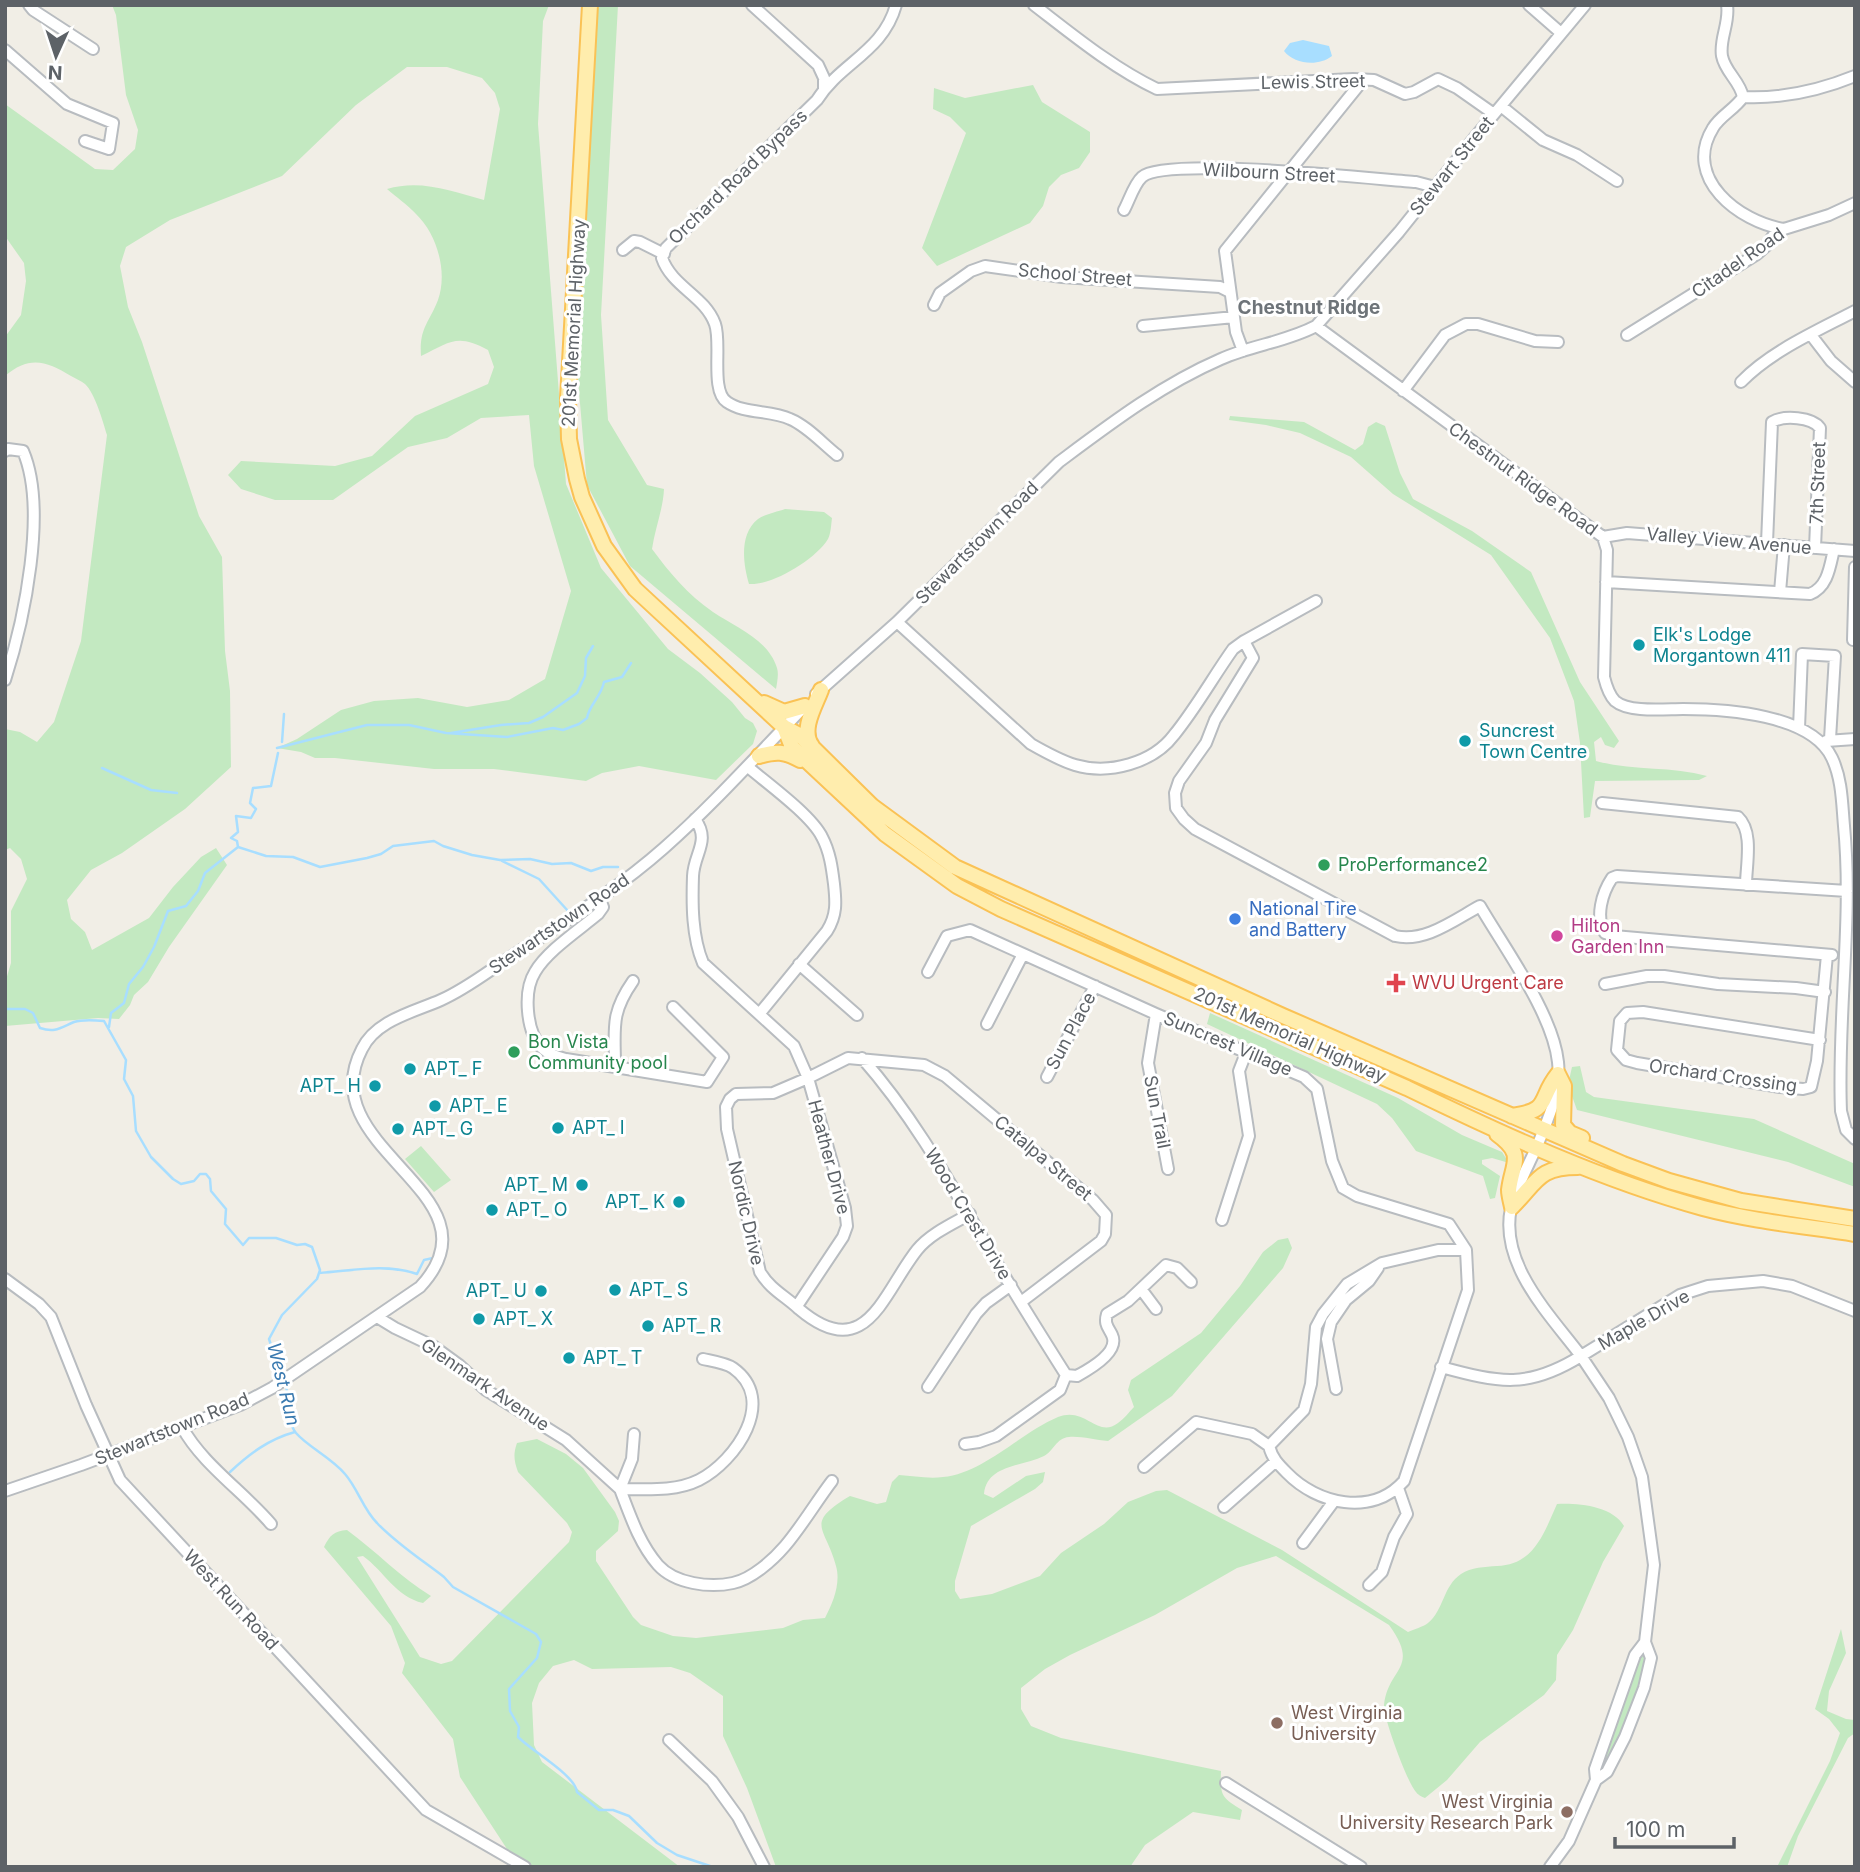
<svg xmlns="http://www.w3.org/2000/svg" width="1860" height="1872" font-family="Inter,sans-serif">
<rect width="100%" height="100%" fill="#f1eee6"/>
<!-- green -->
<path fill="#c3e9c1" d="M112,5H549L543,21L538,124L566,484L601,568L668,649L700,673L732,702L745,718L753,723L757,731L753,744L716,780L639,766L602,773L586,781L494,769H434L335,758H315L301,752L277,748L297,739L341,710L374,701L418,698L467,707L509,700L545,679L571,591L534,466L529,415L481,418L447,438L408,447L333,500H275L241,489L228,475L241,461L335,466L372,456L415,416L488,384L494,367L488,350C457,333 450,342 421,356C419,328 429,323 438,300C448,272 437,234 416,214C408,205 396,197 387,189C420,179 452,191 484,200L500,109L495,93L482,78L447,67H407L356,105L282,176L170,220L126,247L120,266L128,307L142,342L199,516L222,557L225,651L230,691L231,767L185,809L122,853L91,870L67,900L71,919L85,932L92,950L149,918L173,887L201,857L216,848L227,865L169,947L148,982L134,995L130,1005L119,1019L98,1018L5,1026V983L11,963V911L27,879L21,859L10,848L5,850V729L20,732L37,742L54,722L81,641L107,435C103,422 95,393 85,384C81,381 75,378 71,376C47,361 29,355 5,376V337L21,315L26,281L24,263L5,236V104L95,169L113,170L135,149L138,130L126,95L116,15Z
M597,5H618L601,315L608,420L647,485L664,489C663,510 655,528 652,549C669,572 688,595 713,612C735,627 768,639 777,668C779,674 777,683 776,689L630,566L587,485L574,333Z
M1033,85L1042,102L1090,132V152L1079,168L1061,175L1049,187L1043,206L1030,223L937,266L922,248L966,133L950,117L933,109L934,88L965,98Z
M1230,416L1304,422L1355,450L1363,444L1368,427L1376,422L1385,426L1400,473L1413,499L1472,531L1531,572L1580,682L1619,741L1614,748L1605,745L1601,737L1594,742L1596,761C1633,771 1671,766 1707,776L1699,780L1595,781L1590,817L1584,818L1580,743L1574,701L1550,638L1491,555L1393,494L1351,457L1300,433L1266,425L1229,420Z
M785,509L824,512L832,518C831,525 831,533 828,539C816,559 772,586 749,584C743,564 739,534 758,519C765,514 777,512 785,509Z
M1210,1013L1398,1098L1462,1135L1502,1152L1509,1163L1492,1158L1482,1160V1164L1500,1176L1495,1198L1490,1199L1483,1176L1416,1151L1392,1118L1377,1104L1207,1024Z
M1580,1066L1586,1092L1594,1097L1754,1119L1855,1164V1187L1788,1162L1577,1110L1568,1085L1572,1067Z
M421,1146L451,1180L434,1192L405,1159Z
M1288,1238L1292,1248L1283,1268L1172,1396L1108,1441C1095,1440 1081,1436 1069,1437C1056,1438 1054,1451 1044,1456C1023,1467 987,1464 984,1494L993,1498L1026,1476L1045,1472L1043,1482L1035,1489L971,1526L955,1581V1591L960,1599L992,1594L1040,1576L1061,1553L1104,1524L1128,1502L1156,1491L1167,1490L1282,1550L1408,1632C1414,1629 1423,1627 1428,1623C1444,1610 1443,1586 1461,1574C1471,1567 1485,1567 1497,1566C1534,1565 1544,1533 1557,1504C1579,1503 1612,1506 1624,1526L1603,1562L1573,1630L1557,1655L1556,1680L1544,1695L1480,1742L1447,1780L1425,1798C1422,1797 1417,1794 1416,1792C1407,1782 1383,1717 1384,1705C1388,1667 1421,1669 1389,1625L1276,1556L1237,1568L1155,1615L1070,1655L1045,1669L1021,1688V1709L1031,1726L1061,1738L1221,1771C1220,1795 1221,1797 1242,1810L1240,1820L1193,1812L1145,1845L1130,1867H776L747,1788L723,1736V1696L690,1673L671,1667L592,1669L574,1660L553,1666L539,1683L532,1703L534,1745L542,1762L680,1867H509L507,1849L460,1777L453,1739L402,1673L405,1663L391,1626L324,1547C330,1535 334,1531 347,1530C376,1551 401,1578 431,1596L423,1603C396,1597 384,1571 363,1556L357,1557L420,1657L441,1664L452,1661L569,1542L572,1532L567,1523L518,1472C514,1461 513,1454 517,1443L537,1439L566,1454L583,1468L615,1512L619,1521L618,1531L596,1551V1561L633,1617L641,1625L673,1636L696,1638L783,1628L803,1620L825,1618C833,1603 841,1583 836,1566C826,1527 803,1524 850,1496L877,1504L886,1502L892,1482L899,1475C913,1476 929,1479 943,1477C984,1473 1020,1433 1058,1417C1086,1406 1097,1439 1118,1423C1124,1419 1129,1412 1134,1407L1128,1390L1131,1380L1201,1333L1240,1286L1263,1252L1278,1240Z
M1841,1629L1846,1653L1829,1691L1827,1711L1846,1719L1855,1720V1733L1848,1738L1798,1836L1787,1867H1777L1830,1761L1840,1733L1829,1719L1815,1709Z
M1641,1654L1644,1655C1644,1695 1622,1737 1602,1771L1600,1770Z"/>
<!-- water -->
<path fill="#a8deff" d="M1303,40L1329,46L1332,56C1318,67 1294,64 1284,51L1290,43Z"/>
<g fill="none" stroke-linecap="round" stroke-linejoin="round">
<!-- stream -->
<path stroke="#a8deff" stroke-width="2.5" d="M451,733L501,725L529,723L543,717L577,693L585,676L586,658L593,646
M282,742L284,714
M277,748L367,725H409L446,733L507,737L553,728L563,730L579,724L587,718C589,705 601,697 604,682L622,677L631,663
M102,768L151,790L177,793
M238,847L266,856L293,857L320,867L367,858L381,854L393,846L434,841L443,846L472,855L500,860L530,859L552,864L571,863L591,871L603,867H618
M502,861L539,879L568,911
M5,1009H25L33,1013L40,1028C55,1033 60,1028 74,1022C83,1019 94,1020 104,1021L126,1060L124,1079L133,1096L136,1131L151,1157L173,1179L181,1184L194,1181L200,1174H206L210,1179L211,1191L226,1209L225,1224L243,1245L249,1238H276L297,1245L305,1244L312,1247L320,1270L317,1279L282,1315L269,1339L281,1376
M109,1027L111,1013L124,1003L129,984L143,967L154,947L168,911L186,906L198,891L205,873L238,847L237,841L231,838L238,832L236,816L251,818L256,809L250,803L253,788L271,786L278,753
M319,1273C352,1271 384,1263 417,1274L424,1260L433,1258
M284,1382C292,1396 285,1419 296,1433C308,1447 332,1458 345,1474C358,1489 363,1509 377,1523C397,1544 422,1560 444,1577L453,1587L536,1634L541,1642L537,1658L509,1689L510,1711L519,1727L518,1737C533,1752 575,1775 577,1792L599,1810H613L629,1816L657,1843L677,1855L713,1867
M230,1472C249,1454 269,1439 295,1432"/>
<defs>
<path id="minor" d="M29,5L33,10L93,49
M752,5L818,65L824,78V89
M1034,5C1073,35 1113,68 1157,89L1353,79L1374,80L1405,94L1414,92L1438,79L1457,88L1494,114
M1529,5L1561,33
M1727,5C1730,23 1719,39 1722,56C1725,72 1740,81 1743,97
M5,50L67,104L113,123L109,149L85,141
M1743,97C1735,109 1720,116 1713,128C1682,178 1739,222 1784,229
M1743,97C1782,99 1818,91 1855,76
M1501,106L1543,140L1577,155L1617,181
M1124,210C1129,201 1134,184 1142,177C1165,156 1374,179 1416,182L1435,187
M623,250L634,241L640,242L664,254
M934,305L940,293L971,271L985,266L1062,277L1220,287L1230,292
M1143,326L1234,317
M1316,326L1603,537L1607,550L1604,677C1606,685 1609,695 1615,701C1629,713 1665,709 1683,709C1725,709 1811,714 1832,758C1842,779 1842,803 1844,826C1853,921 1837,1016 1841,1111L1846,1130L1855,1139
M1627,335L1757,254L1766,246L1773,236L1784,229L1829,215L1855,203
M1811,335L1831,361L1855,382
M1243,351L1236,332L1225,251L1363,80
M1741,382C1771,351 1817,331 1855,311
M1403,391L1445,335L1466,324H1478L1535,341L1558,342
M5,451L8,449L23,451C48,509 24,621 5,680
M837,455C822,443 807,426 790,419C771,410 744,414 727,402C710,391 722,343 715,324C705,296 672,287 662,258L666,248L817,100C840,63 883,52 896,5
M1603,537L1627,533L1855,551
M1767,543L1772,422C1784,415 1812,417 1820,428L1815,548
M1606,582L1810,594C1828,587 1830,566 1834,549
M1780,592L1784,545
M1316,601L1244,641L1253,658L1215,720L1206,743L1179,781L1175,793L1176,808L1184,819L1195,829L1395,936C1425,943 1454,920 1480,906C1505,949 1553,1014 1558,1062C1561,1090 1550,1114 1540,1139C1531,1161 1517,1185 1511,1208C1499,1264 1550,1315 1581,1356L1680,1295L1708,1286L1763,1281L1792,1286L1855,1311
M897,622L1031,744C1045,752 1059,760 1075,765C1109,775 1153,763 1174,735C1196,708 1213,677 1233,649L1244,641
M1853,640L1855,567
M816,694L897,622L1059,462C1110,424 1161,385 1221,359C1252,345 1286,342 1316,326L1399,232L1475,137L1585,5
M1799,728L1802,654L1835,656L1830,739
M1826,741L1855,739
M748,767C768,784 811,815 822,837C830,852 832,868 834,884C836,902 837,915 827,931L760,1013
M1602,803L1738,817C1754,832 1746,865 1746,885
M695,819C711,841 694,853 693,876C692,904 692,937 703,963L794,1046L808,1078L845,1208L847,1226L843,1237L797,1306
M599,897L603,907L598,914C579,930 547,951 535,972C523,991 526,1032 542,1048C549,1055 558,1057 566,1059L707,1082L723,1057L673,1007
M1832,955L1614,936L1605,933C1595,917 1602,893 1612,878L1617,876L1847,891
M799,964L857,1015
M928,972L947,936L970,930L1156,1014L1304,1077L1317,1089L1332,1161L1343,1188L1357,1196L1449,1224L1466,1250L1468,1290L1404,1481C1372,1517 1317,1504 1287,1473C1278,1464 1272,1458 1269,1446L1304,1410L1311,1384L1316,1327L1323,1314L1347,1284L1382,1263L1438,1250H1466
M1605,984L1647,976H1664L1718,984L1796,988L1825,992
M1156,1014L1148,1063L1168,1169
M987,1024L1023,954
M1820,1040L1643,1012L1627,1013L1620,1021L1617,1050L1626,1060L1637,1063L1780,1087L1803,1089L1811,1087L1817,1061L1827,955
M862,1058C916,1119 954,1190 995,1260C1018,1299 1042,1337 1066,1375
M615,1067C615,1028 610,1014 633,981
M1047,1077L1095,986
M970,1214C952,1224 930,1234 917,1250C883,1293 866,1366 799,1309C785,1296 770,1289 760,1272L727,1129L726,1107L730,1099L736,1094L773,1093L808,1078L848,1058L924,1065L945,1076L1093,1200L1106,1215L1105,1234L1101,1241L1021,1302
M1222,1220L1249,1136L1239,1071L1246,1053
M5,1279L39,1304L51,1317L86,1405L120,1480L426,1810L525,1867
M1141,1289L1156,1309
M377,1317L395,1328L433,1346L459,1365L486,1390L566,1440L620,1489C646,1489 675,1492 699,1480C736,1461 778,1400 733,1368C726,1363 712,1361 703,1359
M1441,1367C1500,1383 1528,1389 1581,1356L1609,1398L1628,1437L1642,1477L1654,1565L1645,1642L1651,1658L1644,1688L1625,1737L1607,1772L1596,1780L1569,1841L1550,1867
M928,1387L976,1314L986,1303L1011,1285
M1336,1389L1327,1339L1331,1322L1346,1300L1369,1281L1378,1268
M182,1427C202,1464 244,1492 271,1524
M634,1434L632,1459L620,1489C630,1515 639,1543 658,1565C675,1584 710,1588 733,1583C752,1579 773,1560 785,1546C802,1526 816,1502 832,1481
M965,1444L979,1442L996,1436L1060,1390L1066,1375L1077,1376C1090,1369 1120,1352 1112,1335C1108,1327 1104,1324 1107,1314L1128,1301L1166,1265L1177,1268L1191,1282
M1144,1467L1196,1422L1252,1434L1269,1446
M5,1491L81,1465L240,1405L272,1388L420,1287C507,1194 309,1150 362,1049C376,1020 414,1012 441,1000C459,992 475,981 491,970C549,931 611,895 664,848C714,804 758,754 805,706
M1224,1507L1276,1461
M1303,1543L1334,1501
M1369,1585L1382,1572L1394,1537L1407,1514L1398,1488
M669,1740L712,1781L738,1817L764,1867
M1596,1780L1595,1769L1635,1655L1645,1642
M1226,1783L1361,1867"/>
<path id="major" d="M590,5L568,398L569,439L577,479L582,497L604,546L635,589L784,727L801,736L872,806L955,867L1283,1016L1623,1164L1669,1181L1741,1201L1855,1219
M764,703L784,712L805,706
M784,727L792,747L885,834L957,886L1001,909L1407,1088C1502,1134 1601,1180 1703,1208C1752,1221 1804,1226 1855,1234
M812,746C800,730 815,706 821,690
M759,756C776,751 784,751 800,760
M1512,1116C1552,1110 1537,1100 1558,1074L1564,1086L1563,1125L1570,1133L1582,1138
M1497,1134C1526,1155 1512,1163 1509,1190C1509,1195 1511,1202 1512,1207
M1512,1207C1538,1181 1538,1167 1578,1167"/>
</defs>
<!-- minor casing -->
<use href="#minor" stroke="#b8bcc0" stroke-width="14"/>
<!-- major casing -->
<use href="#major" stroke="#fac255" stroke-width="18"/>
<!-- minor -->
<use href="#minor" stroke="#fff" stroke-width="10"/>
<!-- major -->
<use href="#major" stroke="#ffedad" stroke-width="14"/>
</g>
<!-- markers -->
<g fill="#0f9aa8" stroke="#fff" stroke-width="2.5">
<circle cx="1639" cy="645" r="7"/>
<circle cx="1465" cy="741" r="7"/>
<circle cx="410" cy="1069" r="7"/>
<circle cx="375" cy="1086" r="7"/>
<circle cx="435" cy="1106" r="7"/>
<circle cx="558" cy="1128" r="7"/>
<circle cx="398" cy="1129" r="7"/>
<circle cx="582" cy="1185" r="7"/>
<circle cx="679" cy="1202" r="7"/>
<circle cx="492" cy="1210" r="7"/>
<circle cx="615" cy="1290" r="7"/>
<circle cx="541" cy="1291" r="7"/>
<circle cx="479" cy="1319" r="7"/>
<circle cx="648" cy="1326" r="7"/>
<circle cx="569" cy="1358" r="7"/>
</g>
<g fill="#2e9e5b" stroke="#fff" stroke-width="2.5">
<circle cx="1324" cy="865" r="7"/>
<circle cx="514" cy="1052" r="7"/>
</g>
<circle fill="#3f7fe0" stroke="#fff" stroke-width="2.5" cx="1235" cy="919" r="7"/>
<circle fill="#d1479c" stroke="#fff" stroke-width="2.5" cx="1557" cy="936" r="7"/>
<path fill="#e0444e" stroke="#fff" stroke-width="2.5" d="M1392.5 972.5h7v7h7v7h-7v7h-7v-7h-7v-7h7z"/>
<g fill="#8d6e63" stroke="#fff" stroke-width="2.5">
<circle cx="1277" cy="1723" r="7"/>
<circle cx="1567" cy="1812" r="7"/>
</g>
<g text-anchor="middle" stroke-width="6" stroke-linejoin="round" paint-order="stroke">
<!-- street labels -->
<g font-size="18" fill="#5d6267" stroke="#fff">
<text transform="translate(1313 82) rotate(-1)" y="6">Lewis Street</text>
<text transform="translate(1452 166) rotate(-51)" y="6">Stewart Street</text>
<text transform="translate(1269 173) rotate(3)" y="6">Wilbourn Street</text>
<text transform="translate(738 177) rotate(-44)" y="6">Orchard Road Bypass</text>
<text transform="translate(1738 263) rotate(-35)" y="6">Citadel Road</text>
<text transform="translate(1075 275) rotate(5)" y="6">School Street</text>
<text transform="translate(574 323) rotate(-87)" y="6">201st Memorial Highway</text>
<text transform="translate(1523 479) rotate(36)" y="6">Chestnut Ridge Road</text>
<text transform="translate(1818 483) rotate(-88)" y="6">7th Street</text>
<text transform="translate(1729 541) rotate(5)" y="6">Valley View Avenue</text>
<text transform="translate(977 543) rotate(-45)" y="6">Stewartstown Road</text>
<text transform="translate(559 924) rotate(-34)" y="6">Stewartstown Road</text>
<text transform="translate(1071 1031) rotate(-62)" y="6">Sun Place</text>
<text transform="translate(1290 1035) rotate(24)" y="6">201st Memorial Highway</text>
<text transform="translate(1228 1044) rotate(23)" y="6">Suncrest Village</text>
<text transform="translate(1723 1076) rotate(8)" y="6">Orchard Crossing</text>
<text transform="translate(1157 1112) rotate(79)" y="6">Sun Trail</text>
<text transform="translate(829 1157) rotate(75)" y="6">Heather Drive</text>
<text transform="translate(1043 1158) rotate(40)" y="6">Catalpa Street</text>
<text transform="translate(746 1213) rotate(77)" y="6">Nordic Drive</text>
<text transform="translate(968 1214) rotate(59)" y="6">Wood Crest Drive</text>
<text transform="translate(1644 1320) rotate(-30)" y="6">Maple Drive</text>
<text transform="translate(485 1385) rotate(34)" y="6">Glenmark Avenue</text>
<text transform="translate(172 1429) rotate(-22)" y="6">Stewartstown Road</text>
<text transform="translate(231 1600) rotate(47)" y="6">West Run Road</text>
</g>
<!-- culture labels -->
<g font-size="18" fill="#0d838f" stroke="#fff" text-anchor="start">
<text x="1653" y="641">Elk's Lodge<tspan x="1653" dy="21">Morgantown 411</tspan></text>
<text x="1479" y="737">Suncrest<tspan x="1479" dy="21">Town Centre</tspan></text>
<text x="424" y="1075">APT_ F</text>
<text x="361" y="1092" text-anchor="end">APT_ H</text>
<text x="449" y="1112">APT_ E</text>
<text x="572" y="1134">APT_ I</text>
<text x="412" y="1135">APT_ G</text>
<text x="568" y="1191" text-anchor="end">APT_ M</text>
<text x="665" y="1208" text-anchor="end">APT_ K</text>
<text x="506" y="1216">APT_ O</text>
<text x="629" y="1296">APT_ S</text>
<text x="527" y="1297" text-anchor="end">APT_ U</text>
<text x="493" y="1325">APT_ X</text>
<text x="662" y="1332">APT_ R</text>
<text x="583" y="1364">APT_ T</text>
</g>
<!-- leisure labels -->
<g font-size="18" fill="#27864d" stroke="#fff" text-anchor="start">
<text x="1338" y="871">ProPerformance2</text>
<text x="528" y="1048">Bon Vista<tspan x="528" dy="21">Community pool</tspan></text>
</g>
<!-- shop labels -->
<g font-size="18" fill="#366cbe" stroke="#fff" text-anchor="start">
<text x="1249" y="915">National Tire<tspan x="1249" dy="21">and Battery</tspan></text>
</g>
<!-- hotel labels -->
<g font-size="18" fill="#b23c85" stroke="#fff" text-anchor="start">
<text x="1571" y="932">Hilton<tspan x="1571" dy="21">Garden Inn</tspan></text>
</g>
<!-- health labels -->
<g font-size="18" fill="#be3a42" stroke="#fff" text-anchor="start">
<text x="1412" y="989">WVU Urgent Care</text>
</g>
<!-- education labels -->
<g font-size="18" fill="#785e54" stroke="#fff" text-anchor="start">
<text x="1291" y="1719">West Virginia<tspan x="1291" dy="21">University</tspan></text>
<text x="1553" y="1808" text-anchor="end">West Virginia<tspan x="1553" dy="21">University Research Park</tspan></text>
</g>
<!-- neighbourhood labels -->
<g font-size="19" font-weight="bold" fill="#6e7479" stroke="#fff">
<text x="1309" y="314">Chestnut Ridge</text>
</g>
<!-- water labels -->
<g font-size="19" font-style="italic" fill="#3a7ab0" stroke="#fff">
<text transform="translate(284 1384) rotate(76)" y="7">West Run</text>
</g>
</g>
<!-- border -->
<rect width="1860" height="1872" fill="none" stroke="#5d6267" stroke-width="14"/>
<!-- north arrow -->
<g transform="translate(56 56) rotate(183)" stroke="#ffffff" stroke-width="5" paint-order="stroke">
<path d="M0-5L12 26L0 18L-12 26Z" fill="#5d6267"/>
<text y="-10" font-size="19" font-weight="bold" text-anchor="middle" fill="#5d6267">N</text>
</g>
<!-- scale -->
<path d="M1615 1837v10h119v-10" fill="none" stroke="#5d6267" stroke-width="3.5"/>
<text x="1626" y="1837" font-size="21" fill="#5d6267" stroke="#ffffff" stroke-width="5" paint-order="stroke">100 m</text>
</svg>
